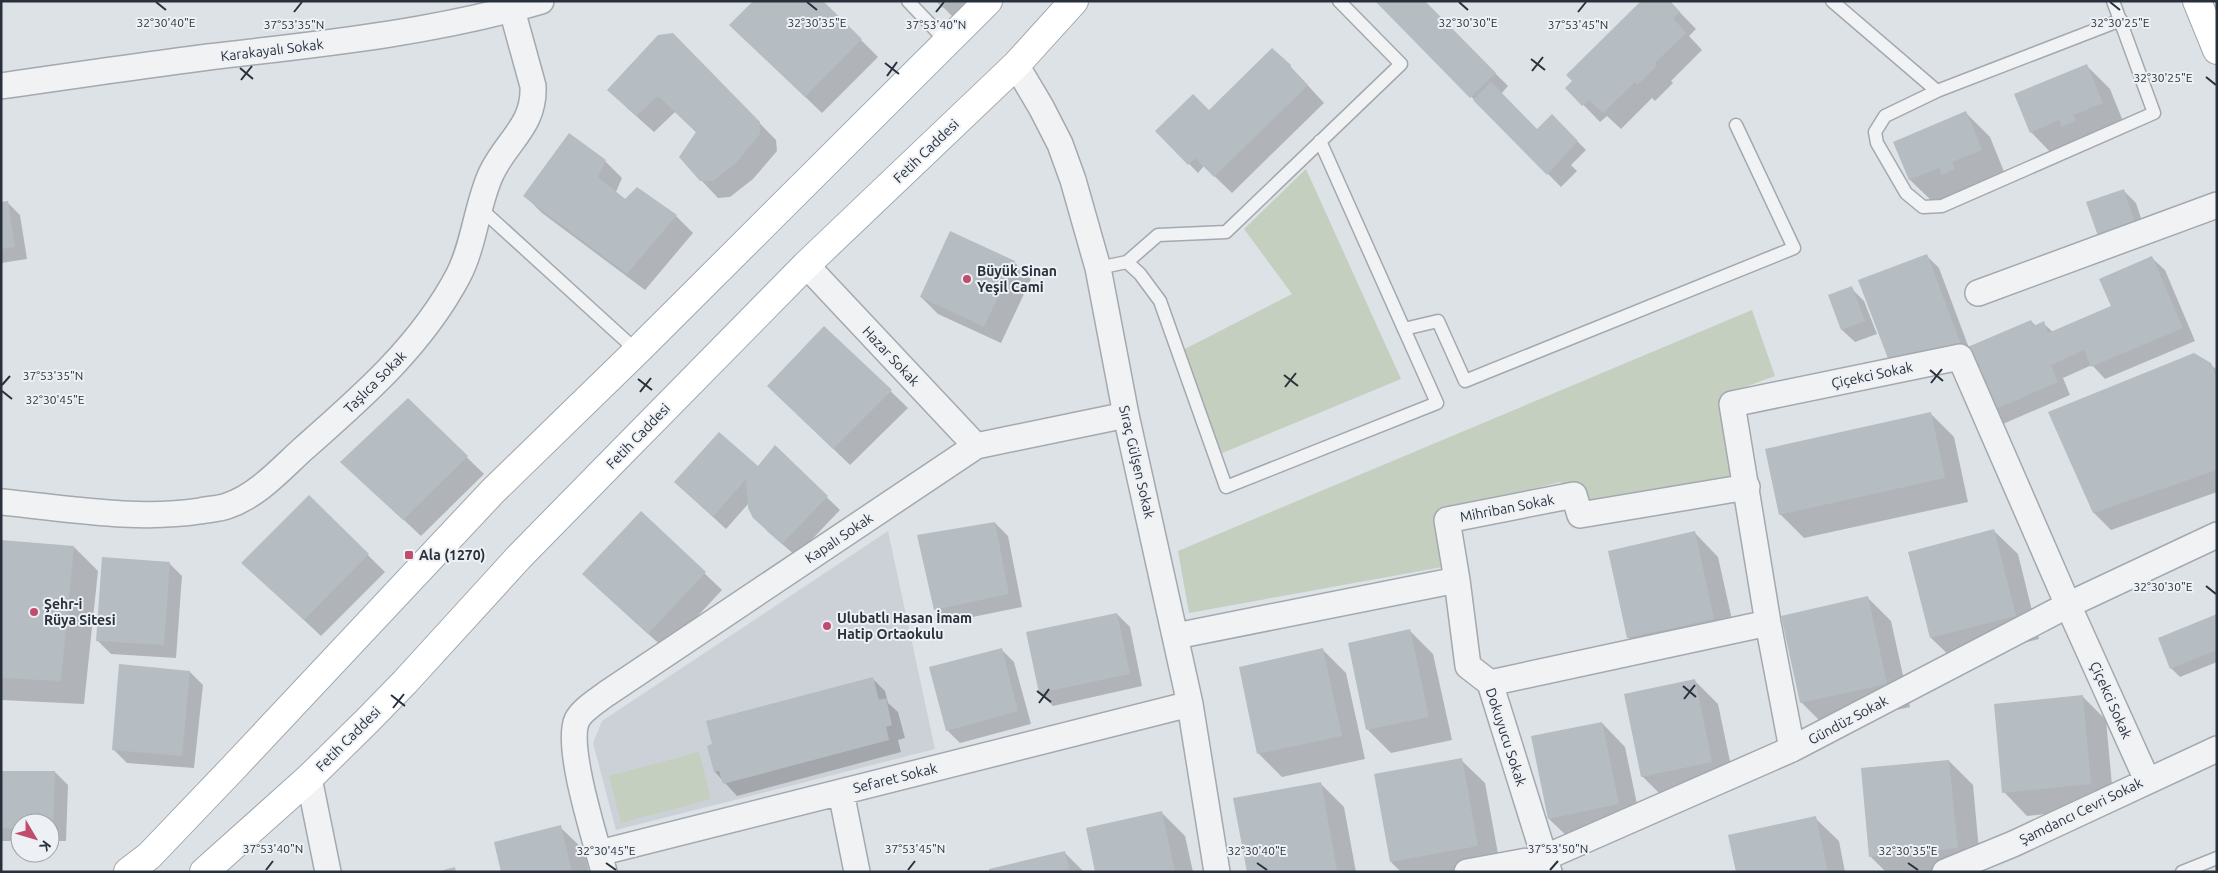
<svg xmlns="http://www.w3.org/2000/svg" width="2218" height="873" font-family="Ubuntu,sans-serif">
<rect width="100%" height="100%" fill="#dde2e6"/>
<!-- built -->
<path fill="#ccd1d7" d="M888,531L935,749L616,830L593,743L602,721Z"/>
<!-- green -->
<path fill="#c5cfbf" d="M1306,169L1401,379L1220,454L1179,352L1292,294L1244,229Z
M1752,310L1775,376L1731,392L1741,477L1592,507L1560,482L1436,513L1448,566L1189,613L1178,551Z
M699,752L711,799L621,823L609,776Z"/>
<!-- shadow -->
<path fill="#0003" d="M822,1L878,57L822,113L748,42Z
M937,1H982L960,24Z
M1376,1H1423L1508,86L1501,94L1537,131L1552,116L1586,150L1571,165L1577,171L1561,187Z
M1669,1L1696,29L1689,36L1702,50L1671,81L1673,83L1655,101L1652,98L1621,129L1607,116L1600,122L1567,88Z
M690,52L776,140L777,151L753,179L730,197L718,198L701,180L697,133L675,112L654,132L626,107Z
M2086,65L2110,89L2125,126L2096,139L2098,145L2086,150L2081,144L2054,156L2031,132Z
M1290,66L1324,103L1232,193L1204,166L1198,173L1157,131L1209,112Z
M1966,113L1990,137L2005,174L1934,203L1910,180L1895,142Z
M605,161L622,178L616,192L626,200L676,216L693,233L645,290L542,213L525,196Z
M2123,190L2136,203L2147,236L2087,203Z
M7,202L20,215L27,259L1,263V203Z
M1926,255L1939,268L1969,348L2031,321L2036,326L2043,323L2053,332L2112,306L2152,258L2165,270L2195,341L2105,379L2092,365L2063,378L2070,395L2003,424L1990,411L1969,361L1906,381L1893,368Z
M1014,262L1031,279L1001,343L938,314L921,297Z
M1851,288L1864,301L1877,334L1855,342L1842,330Z
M824,327L908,408L850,465L786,403Z
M2210,364L2217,370V492L2111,530L2094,513L2050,412Z
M408,400L484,474L421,536L342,462Z
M1931,414L1954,437L1968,502L1804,538L1780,514Z
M775,447L840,510L796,556L767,531L749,503L726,529L675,482L758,467Z
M309,497L385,572L321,636L260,579Z
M641,513L722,590L666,650L601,591Z
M995,523L1008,536L1022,607L948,622L935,609Z
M1994,531L2018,554L2039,639L1955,661L1931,638Z
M1695,533L1718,557L1737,642L1652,661L1628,637Z
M1,541L74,547L98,571L84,704L1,700Z
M169,563L182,576L176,658L111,654L98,641Z
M1868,598L1891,621L1910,707L1825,726L1801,702Z
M1117,614L1130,627L1142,686L1053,706L1040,693Z
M2217,616V662L2180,677L2171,668Z
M1410,631L1433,654L1452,740L1391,753L1368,730Z
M1001,649L1014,662L1031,724L960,743L947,730Z
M1323,650L1346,673L1365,759L1282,777L1258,753Z
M190,672L203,685L194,768L127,763L114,750Z
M872,678L885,691L888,703L898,712L905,738L898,740L901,752L737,796L715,772L709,746Z
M1695,681L1718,704L1735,785L1666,800L1642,776Z
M2082,696L2106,720L2114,807L2027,816L2004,792Z
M1602,723L1625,747L1642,828L1573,842L1549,819L1532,737Z
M1461,760L1485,783L1501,870L1489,872H1401L1391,862Z
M1949,761L1973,785L1981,872H1886L1871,857Z
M1,772H55L68,785L66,841H50V823H20V841H1Z
M1320,783L1344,807L1356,872H1248Z
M1162,813L1185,836L1193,872H1097Z
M1815,818L1839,841L1845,872H1738Z
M560,827L584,850L589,872H502Z
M1065,853L1084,872H991Z"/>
<!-- building -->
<path fill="#b5bcc2" d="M753,1H823L862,39L805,97L729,25Z
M936,1H948L942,8Z
M1375,1H1425L1496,73L1470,98Z
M1641,1H1670L1680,12L1673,18L1686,33L1655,63L1657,66L1637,85L1635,82L1603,113L1589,100L1582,106L1565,88L1572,81L1566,75Z
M673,33L760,122V134L736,163L713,181H700L679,157L696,132L658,96L636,116L607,90L658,35Z
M1272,48L1291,65L1290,67L1308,85L1214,177L1195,158L1188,165L1155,131L1193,94L1209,110Z
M2087,64L2103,103L2073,115L2076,121L2062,127L2059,120L2030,133L2014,94Z
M1491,82L1537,129L1552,114L1578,141L1547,175L1473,100Z
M1966,111L1982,150L1952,162L1955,169L1942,175L1939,168L1909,180L1893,142Z
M569,133L606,160L598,177L625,199L637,187L677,215L627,274L523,196Z
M2124,189L2135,223L2098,236L2086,202Z
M8,201L15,247L1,249V202Z
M950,231L1015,261L984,327L920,297Z
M1927,254L1962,347L1892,369L1858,280Z
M2152,256L2183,328L2091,367L2084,350L2051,365L2058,382L1989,412L1963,349L2031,320L2034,326L2044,321L2048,333L2111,306L2099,279Z
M1852,286L1865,321L1841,330L1828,295Z
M824,326L892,390L833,449L767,386Z
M2194,353L2211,363L2217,378V470L2093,513L2048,412Z
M408,398L468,456L403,520L340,462Z
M1931,412L1945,478L1779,515L1765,449Z
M719,432L758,466L775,445L828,496L782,544L753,518L748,508L746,479L713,517L674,482Z
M309,495L369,554L304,620L241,563Z
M641,511L706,572L648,634L582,574Z
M995,522L1009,594L934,610L917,535Z
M1994,529L2016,616L1930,638L1908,552Z
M1695,531L1714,619L1627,638L1608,551Z
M1,540L74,546L61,681L1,678Z
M102,557L170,562L164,645L96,641Z
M1868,596L1887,684L1800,703L1781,616Z
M1117,613L1130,674L1039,693L1026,632Z
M2217,614V650L2170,669L2158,638Z
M1410,629L1429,717L1366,730L1348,643Z
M1002,648L1018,711L946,731L929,667Z
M1323,648L1342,736L1257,754L1239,667Z
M119,664L190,671L182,756L112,750Z
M873,677L879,700L886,698L892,725L886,727L889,740L723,784L719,771L714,772L707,746L712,744L706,721Z
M1695,679L1712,762L1641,777L1624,694Z
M2083,695L2091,784L2002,793L1994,704Z
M1602,722L1619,804L1548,819L1531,736Z
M1462,758L1478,846L1390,862L1374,774Z
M1949,760L1958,848L1869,857L1861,768Z
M1,771H55L53,829H50V823H20V829L1,828Z
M1321,782L1337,870L1326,872H1247L1233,798Z
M1162,811L1175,872H1095L1086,828Z
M1816,816L1828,872H1736L1728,835Z
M561,825L572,872H501L494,842Z
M1065,851L1070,872H989V869Z
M455,867L456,872H440V871Z"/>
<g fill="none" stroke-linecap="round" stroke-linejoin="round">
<defs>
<path id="service" d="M908,1L947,42
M1832,1L1937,91L2121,20
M1937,91L1885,116L1875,132L1877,143L1906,193L1923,207L1942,206L2154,113L2113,1
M480,208L637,351
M1127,262L1140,274L1160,301L1226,487L1437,403L1320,141
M1098,268L1127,262L1158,235L1226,232L1401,64L1339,1
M1404,329L1438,321L1465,381L1794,248L1736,125
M2182,872L2217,858"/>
<path id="minor" d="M1016,65L1041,107L1060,144L1073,180L1098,268L1126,415L1190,704L1217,872
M1,86C70,76 139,66 208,57C320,44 433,33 541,1
M806,265L976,446
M1978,293L2217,205
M1,502C66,508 135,521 200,511C209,509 219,509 227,506C257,496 280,470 303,449C362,397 421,346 458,276C474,246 477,204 491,174C506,141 535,126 533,86L512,10
M1457,580L1468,666L1490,683L1549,872
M1176,636L1457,580L1447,520L1574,495L1580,515L1747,487
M1490,683L1768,623
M1792,749L1768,623L1732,404L1960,357L2068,605L2147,780
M309,778L328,872
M841,792L857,872
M599,853L1190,704
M604,872C596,841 565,747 577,720C582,710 597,701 606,694L976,446L1126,415
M1467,872L1544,858L1792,749L2068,605L2217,535
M1945,872L2013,844L2217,749"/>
<path id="primary" d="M2197,1L2217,50
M128,872L149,856L235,766L493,491L637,351L988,1
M204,872L309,778L367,721L405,682L519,557L622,452L806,265L1016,65L1074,1"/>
</defs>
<!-- service casing -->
<use href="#service" stroke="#a3a9af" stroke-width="15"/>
<!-- minor casing -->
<use href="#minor" stroke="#a3a9af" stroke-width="28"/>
<!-- primary casing -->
<use href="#primary" stroke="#9ea7b0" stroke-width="30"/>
<!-- service -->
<use href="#service" stroke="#f0f2f4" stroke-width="12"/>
<!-- minor -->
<use href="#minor" stroke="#f0f2f4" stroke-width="25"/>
<!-- primary -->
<use href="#primary" stroke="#fff" stroke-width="28"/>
</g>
<!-- ticks -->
<path fill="none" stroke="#28313b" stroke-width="2" d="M156,2L166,10M807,2L817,10M1459,2L1468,10M2110,2L2120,10M294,12L302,2M936,12L944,2M1578,12L1586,2M1531,59L1545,70M885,63L899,74M240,68L253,79M1532,71L1543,57M887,76L897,62M2206,77L2216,85M241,80L252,66M1930,370L1943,381M1284,375L1298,386M638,379L652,390M1931,383L1942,369M2,385L10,376M1285,387L1296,373M2,391L12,399M640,392L651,378M2206,586L2216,594M1683,686L1696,697M1037,691L1051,702M391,695L405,706M1684,699L1695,685M1039,703L1049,689M393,708L404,694M606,863L616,870M1257,863L1267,870M1908,863L1918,870M266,870L273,861M908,870L915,861M1550,870L1558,861"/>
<!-- markers -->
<g fill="#c14d6c" stroke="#edf0f4" stroke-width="2">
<circle cx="967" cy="279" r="5"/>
<rect x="404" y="550" width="10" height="10" rx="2.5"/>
<circle cx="34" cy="612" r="5"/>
<circle cx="827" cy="626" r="5"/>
</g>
<g text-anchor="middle" stroke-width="4" stroke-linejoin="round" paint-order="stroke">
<!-- street labels -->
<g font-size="14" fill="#28313b" stroke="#edf0f4">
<text transform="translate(272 50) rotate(-7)" y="5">Karakayalı Sokak</text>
<text transform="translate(926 151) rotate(-44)" y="5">Fetih Caddesi</text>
<text transform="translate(891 356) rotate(47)" y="5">Hazar Sokak</text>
<text transform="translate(1872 375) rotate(-12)" y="5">Çiçekci Sokak</text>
<text transform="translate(375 382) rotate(-45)" y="5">Taşlıca Sokak</text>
<text transform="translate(638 436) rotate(-46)" y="5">Fetih Caddesi</text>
<text transform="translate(1137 462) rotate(77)" y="5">Sıraç Gülşen Sokak</text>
<text transform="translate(1507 508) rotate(-11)" y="5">Mihriban Sokak</text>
<text transform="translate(839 538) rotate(-34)" y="5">Kapalı Sokak</text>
<text transform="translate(2111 700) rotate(66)" y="5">Çiçekci Sokak</text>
<text transform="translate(1848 720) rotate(-28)" y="5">Gündüz Sokak</text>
<text transform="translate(1506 737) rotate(72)" y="5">Dokuyucu Sokak</text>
<text transform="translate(348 739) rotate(-45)" y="5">Fetih Caddesi</text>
<text transform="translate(895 778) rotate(-14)" y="5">Sefaret Sokak</text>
<text transform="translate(2081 811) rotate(-26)" y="5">Şamdancı Cevri Sokak</text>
</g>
<!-- poi labels -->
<g font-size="14" font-weight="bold" fill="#28313b" stroke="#edf0f4" text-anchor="start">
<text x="977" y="276">Büyük Sinan<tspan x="977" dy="16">Yeşil Cami</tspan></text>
<text x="419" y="560">Ala (1270)</text>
<text x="44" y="609">Şehr-i<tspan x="44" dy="16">Rüya Sitesi</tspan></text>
<text x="837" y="623">Ulubatlı Hasan İmam<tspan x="837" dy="16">Hatip Ortaokulu</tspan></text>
</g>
</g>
<g font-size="12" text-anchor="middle" fill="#28313b" stroke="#edf0f4" stroke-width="4" stroke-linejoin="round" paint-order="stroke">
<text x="166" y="27">32°30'40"E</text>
<text x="817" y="27">32°30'35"E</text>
<text x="1468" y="27">32°30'30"E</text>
<text x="2120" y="27">32°30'25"E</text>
<text x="294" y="29">37°53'35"N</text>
<text x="936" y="29">37°53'40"N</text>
<text x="1578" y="29">37°53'45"N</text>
<text x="2163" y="82">32°30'25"E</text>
<text x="53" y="380">37°53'35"N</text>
<text x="55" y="404">32°30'45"E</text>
<text x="2163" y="591">32°30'30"E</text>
<text x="273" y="853">37°53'40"N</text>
<text x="915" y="853">37°53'45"N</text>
<text x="1558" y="853">37°53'50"N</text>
<text x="606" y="855">32°30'45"E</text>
<text x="1257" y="855">32°30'40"E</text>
<text x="1908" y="855">32°30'35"E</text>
</g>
<!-- border -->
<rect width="2218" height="873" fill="none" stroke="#28313b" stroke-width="5"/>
<!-- north arrow -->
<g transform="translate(35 838) rotate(128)"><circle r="24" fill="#edf0f4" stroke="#9ea4aa"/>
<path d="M0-4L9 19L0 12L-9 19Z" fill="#c14d6c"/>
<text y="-8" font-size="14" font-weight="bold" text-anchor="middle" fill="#28313b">K</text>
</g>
</svg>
